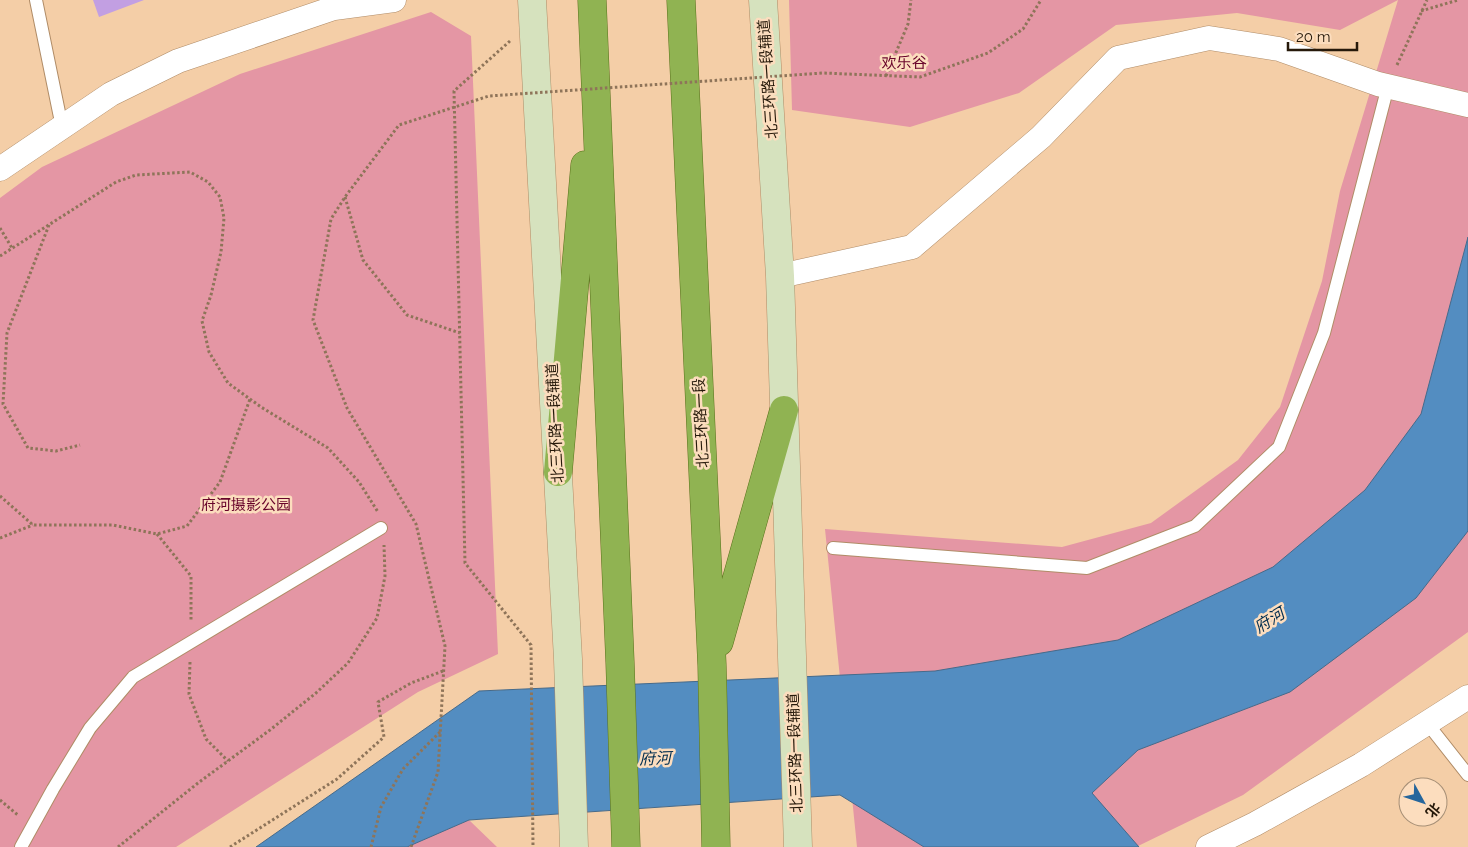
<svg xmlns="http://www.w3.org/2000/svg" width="1468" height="847" font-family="Raleway,'Noto Sans SC',sans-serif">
<rect width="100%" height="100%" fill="#f4cea7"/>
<!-- green -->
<path fill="#e496a4" d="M789,0H1468V632L1243,795L1136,847H857L825,529L1062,547L1151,523L1238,460L1280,407L1322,281L1340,191L1398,0L1340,30L1237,13L1116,25L1019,93L910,127L792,110Z
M431,12L471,36L498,654L418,692L176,847H0V198L42,167L240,74Z
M469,820L497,847H407L408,846Z"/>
<!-- water -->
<path fill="#538dc1" stroke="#466a8a" d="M1468,237V531L1416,598L1290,692L1138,750L1092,793L1139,847H924L840,795L469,820L407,847H256L479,691L935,671L1118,640L1273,567L1365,490L1421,414Z"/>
<!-- building -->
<path fill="#c29fe2" d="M93,0H144L99,17Z"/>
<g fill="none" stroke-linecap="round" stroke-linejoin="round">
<defs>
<path id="service" d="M36,0L62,127
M833,548L1087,568L1195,526L1279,447L1324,333L1388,86
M1427,723L1468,775
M21,847L53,789L90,728L133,677L381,528"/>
<path id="minor" d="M0,169L111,94L178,61L334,8L394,0
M780,276L912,247L1041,137L1118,58L1209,38L1279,49L1378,84L1468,105
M1208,847L1255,824L1361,765L1468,697"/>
<path id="secondary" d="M532,0L568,659L574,847
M763,0L780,276L798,847"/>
<path id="trunk" d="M592,0L620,662L626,847
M681,0L712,665L716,847
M558,472L585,165
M719,642L784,410"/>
</defs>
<!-- service casing -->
<use href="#service" stroke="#b08c67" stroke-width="14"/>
<!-- minor casing -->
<use href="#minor" stroke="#b08c67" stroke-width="25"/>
<!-- secondary casing -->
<use href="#secondary" stroke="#b08c67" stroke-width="29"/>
<!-- trunk casing -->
<use href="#trunk" stroke="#59711c" stroke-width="29"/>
<!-- path -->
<path stroke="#8e7459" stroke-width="3" stroke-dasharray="2.5 2.5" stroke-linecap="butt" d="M1421,11L1458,0
M510,41L454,91L465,563L531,645L533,847
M1397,65L1427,0
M886,76L908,24L911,0
M345,197L363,260L407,315L460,333
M49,225L7,333L3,404L28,448L56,451L80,445
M0,228L12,248
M0,256L116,182L136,175L190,172L208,182L220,197L224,218L221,252L211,295L202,321L209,352L228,383L261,407L328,448L359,482L378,512
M0,496L33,525H113L157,534L187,526L220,482L250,399
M157,534L191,576V621
M0,538L33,525
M190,662L189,694L206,739L228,761
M0,800L19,816
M118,847L198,783L270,730L316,693L348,663L377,618L385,576L384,545
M230,847L337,779L384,737L378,702L411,683L443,671
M371,847L381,807L403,769L441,731"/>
<!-- service -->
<use href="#service" stroke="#fff" stroke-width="12"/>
<!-- minor -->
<use href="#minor" stroke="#fff" stroke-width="24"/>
<!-- secondary -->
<use href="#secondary" stroke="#d6e2be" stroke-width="28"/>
<!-- trunk -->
<use href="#trunk" stroke="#90b352" stroke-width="28"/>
<!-- path-bridge -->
<path stroke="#8e7459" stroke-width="3" stroke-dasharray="2.5 2.5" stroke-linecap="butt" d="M411,847L438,772L445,646L416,524L347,408L313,320L331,219L345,197L399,125L489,96L823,73L920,77L988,53L1023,29L1041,0"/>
</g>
<g text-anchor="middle" stroke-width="5" stroke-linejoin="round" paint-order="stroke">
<!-- park labels -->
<g font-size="15" fill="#68032a" stroke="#fcddbe">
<text x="904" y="68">欢乐谷</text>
<text x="246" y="510">府河摄影公园</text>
</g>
<!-- street labels -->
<g font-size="15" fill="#26190a" stroke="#fcddbe">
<text transform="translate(768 79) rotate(-94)" y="5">北三环路一段辅道</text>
<text transform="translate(555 423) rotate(-93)" y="5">北三环路一段辅道</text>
<text transform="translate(701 423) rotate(-93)" y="5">北三环路一段</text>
<text transform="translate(795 753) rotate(-92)" y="5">北三环路一段辅道</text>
</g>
<!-- water labels -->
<g font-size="16" font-style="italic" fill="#002d4f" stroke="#fcddbe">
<text transform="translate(1269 620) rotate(-32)" y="6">府河</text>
<text transform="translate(655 758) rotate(-2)" y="6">府河</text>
</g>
</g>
<!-- north arrow -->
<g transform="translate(1423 802) rotate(130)"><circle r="24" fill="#fcddbe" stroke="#a68f76"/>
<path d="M0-4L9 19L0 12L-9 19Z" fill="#26669c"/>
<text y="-8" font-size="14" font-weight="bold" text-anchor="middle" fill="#26190a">北</text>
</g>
<!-- scale -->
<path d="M1288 42v8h69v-8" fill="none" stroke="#26190a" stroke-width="2.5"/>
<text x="1296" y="42" font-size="15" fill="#26190a" stroke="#fcddbe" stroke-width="4" paint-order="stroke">20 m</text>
</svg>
